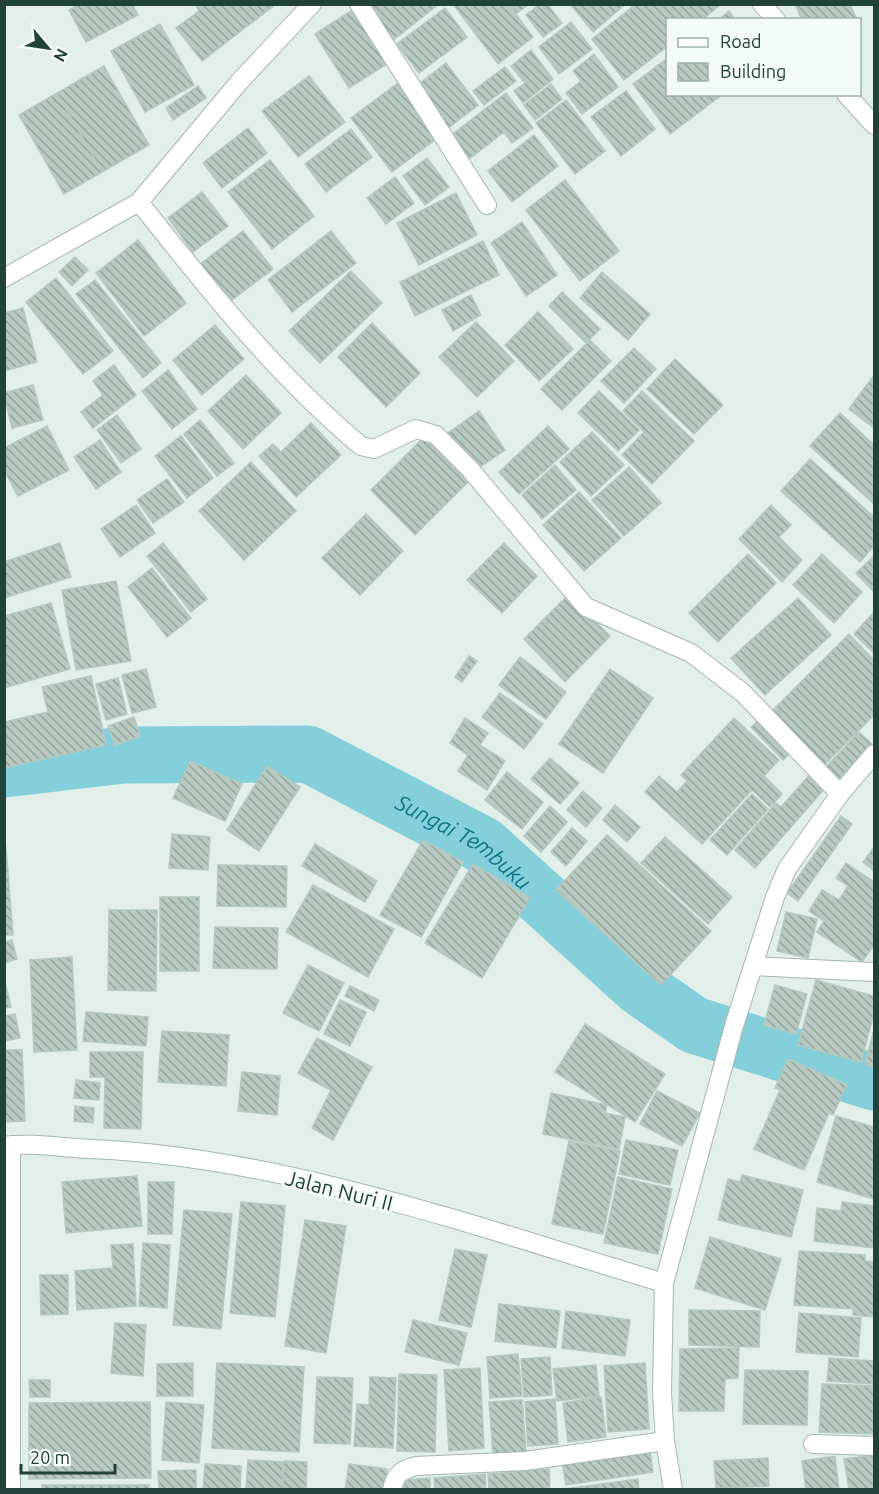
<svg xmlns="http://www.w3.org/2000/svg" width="879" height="1494" font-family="Ubuntu,sans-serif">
<defs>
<pattern id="building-back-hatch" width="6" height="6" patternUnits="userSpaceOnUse" patternTransform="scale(1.5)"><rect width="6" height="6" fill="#b7c9c1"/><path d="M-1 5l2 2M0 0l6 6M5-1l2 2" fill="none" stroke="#94a59e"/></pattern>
</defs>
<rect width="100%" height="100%" fill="#e2eee9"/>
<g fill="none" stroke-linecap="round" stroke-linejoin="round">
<!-- river -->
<path stroke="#84cfda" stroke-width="57" id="s1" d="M4,769L124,755L308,754L483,845L641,988L694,1025L874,1082"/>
</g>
<!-- building -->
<path fill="url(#building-back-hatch)" stroke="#b4c9bf" stroke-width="1.5" d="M79,4H132L138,15L86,42L69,10Z
M195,4H276L202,61L176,28L199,11Z
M364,4H439L392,41Z
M453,4H508L533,37L498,64Z
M510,4H529L516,14Z
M540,4H547L562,23L543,37L526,15Z
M570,4H622L623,6L593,32Z
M636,4H721L702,20H668V46L624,80L592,39Z
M795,4H850L857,20H802Z
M445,8L467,37L419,73L397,44Z
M354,9L387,64L349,88L315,34Z
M729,11L735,20H718Z
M571,22L592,49L559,74L539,47Z
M160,24L194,85L145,112L111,51Z
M531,50L553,79L523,103L514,91L525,83L511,66Z
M594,54L618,87L582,114L566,93L581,81L573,71Z
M668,58V94H723L670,134L633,84Z
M446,63L478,105L447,129L415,87Z
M104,66L149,145L102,172L57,93Z
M505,67L516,81L484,105L473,91Z
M309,76L345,122L298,157L262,111Z
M398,83L440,136L392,172L351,118Z
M551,84L562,99L535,120L524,105Z
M198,86L206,98L173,120L166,108Z
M626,91L655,129L621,156L591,117Z
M57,93L102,172L64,194L19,115Z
M506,93L533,128L512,143L504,132L468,160L450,136Z
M566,100L605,151L575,174L536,123Z
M248,128L267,153L222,188L203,163Z
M351,129L372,157L326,192L305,164Z
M534,135L558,166L512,202L488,171Z
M427,158L449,187L425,205L403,176Z
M270,160L314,216L272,249L228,192Z
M395,177L414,203L386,224L367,198Z
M565,180L619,251L580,281L526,210Z
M202,192L228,226L193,252L168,218Z
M456,193L477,235L419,265L397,223Z
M522,222L557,275L526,296L491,243Z
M243,231L273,269L228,303L199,265Z
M331,231L356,263L292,312L268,280Z
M138,240L186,303L144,336L96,273Z
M483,241L499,275L415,316L400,282Z
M75,257L88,270L72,286L59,272Z
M351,271L382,303L320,363L289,331Z
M602,272L650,314L628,340L580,298Z
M56,278L113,351L83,374L26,302Z
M95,280L161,363L143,378L76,294Z
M562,292L600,329L586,343L549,306Z
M471,295L481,315L453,331L442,310Z
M23,308L37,362L4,371V313Z
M538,312L573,349L539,381L505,345Z
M476,322L514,361L477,397L439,357Z
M372,323L420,373L386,407L338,357Z
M215,325L244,359L202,395L173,360Z
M590,340L611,361L562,410L541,389Z
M634,348L656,369L624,403L601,381Z
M675,359L723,405L694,434L647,389Z
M114,365L136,395L93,428L81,412L103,395L93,381Z
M168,370L197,409L172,429L142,391Z
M246,375L281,413L243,449L208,411Z
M874,375V428L849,409Z
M33,385L43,420L12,428L4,393Z
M599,391L639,430L618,451L578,413Z
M642,391L694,441L652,484L622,455L644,432L623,411Z
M479,411L505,450L474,471L448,433Z
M840,413L874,445V504L810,446Z
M117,415L141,449L121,463L97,430Z
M200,420L234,463L217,476L184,434Z
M311,423L341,455L296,497L259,456L273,444L281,452Z
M47,426L69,470L18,496L4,470V448Z
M548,426L569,449L519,494L499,472Z
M592,432L624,465L591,496L560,462Z
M181,436L213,478L187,498L155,456Z
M425,436L469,481L444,506L400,461Z
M100,440L121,472L96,489L74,457Z
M810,459L874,517V546L860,562L781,491Z
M400,461L444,506L415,535L371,490Z
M251,462L296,511L244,560L199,511Z
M555,465L576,490L542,519L522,495Z
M629,467L661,503L624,536L592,500Z
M167,479L184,502L153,523L137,500Z
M579,492L621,538L584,571L543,525Z
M136,505L155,533L120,557L101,529Z
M771,505L791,525L779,537L802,560L782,582L739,539Z
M366,514L403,551L360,595L322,558Z
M60,543L71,577L4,598V562Z
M163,543L207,599L191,612L147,556Z
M504,543L537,576L502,613L467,580Z
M748,554L776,583L718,642L689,613Z
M822,554L862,592L834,623L793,585Z
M874,556V592L856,573Z
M152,568L191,618L167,637L128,587Z
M116,581L131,661L76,670L62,590Z
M568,595L610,636L565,682L524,639Z
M798,598L831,635L765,695L731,658Z
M51,603L70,669L4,688V616Z
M874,612V653L854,634Z
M849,634L874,660V715L820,769L767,716Z
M469,656L477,661L462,682L455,677Z
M520,657L566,692L546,719L499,685Z
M146,669L156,707L132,713L122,675Z
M610,669L653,698L603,773L559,744Z
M91,676L106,745L4,768V722L48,712L42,687Z
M118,678L127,714L106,720L96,684Z
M500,693L543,724L524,749L482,717Z
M134,717L140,736L115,745L108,726Z
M763,717L794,750L783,760L751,727Z
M465,718L488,733L480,745L505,761L487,790L458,771L468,755L450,743Z
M734,718L779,760L764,776L782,794L770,807L752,790L702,844L645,792L659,776L677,792L687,781L681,775Z
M859,732L872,744L834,784L821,772Z
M550,758L579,783L560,804L531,779Z
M190,761L242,784L225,821L173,798Z
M267,766L300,787L259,851L227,830Z
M507,772L543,802L522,829L485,800Z
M811,773L826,787L755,868L735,850L776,803L781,807Z
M583,791L602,808L586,827L567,810Z
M752,794L768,809L727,855L710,840Z
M615,805L640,827L627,842L603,820Z
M550,806L567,822L541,852L524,836Z
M841,816L852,824L798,901L787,893Z
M572,828L587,841L566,866L551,852Z
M172,834L210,837L208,870L169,868Z
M607,835L711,931L661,985L556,890Z
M665,837L732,897L708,924L641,863Z
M423,840L463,862L421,937L380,915Z
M315,844L377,881L365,902L302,866Z
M874,847V871L863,862Z
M6,848L13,935H4V849Z
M846,863L874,882V945L862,962L817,932L824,921L809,911L822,890L839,900L848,886L836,878Z
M473,864L530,898L482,978L425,943Z
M218,865L287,866L286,907L217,906Z
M313,885L394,929L368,977L286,932Z
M160,897H199V971H160Z
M109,910H157L156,991L108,990Z
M786,912L817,919L808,958L777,951Z
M215,927L278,928L277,969L213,968Z
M12,940L17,959L4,963V942Z
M72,957L77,1050L34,1052L30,960Z
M308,965L344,983L319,1031L283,1013Z
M4,978L11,1007L4,1008Z
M816,980L874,996V1013L861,1062L798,1045Z
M775,985L807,994L796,1034L764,1025Z
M350,986L379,1000L374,1011L345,996Z
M340,1000L366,1012L350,1046L324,1034Z
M86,1012L148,1017L146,1046L83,1041Z
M15,1014L20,1038L4,1041V1016Z
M585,1024L665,1074L635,1122L555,1072Z
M874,1029V1067L865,1065Z
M162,1031L229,1035L226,1086L158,1082Z
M317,1038L372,1067L333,1140L312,1128L331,1090L298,1073Z
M4,1050H22L25,1121L4,1122Z
M90,1052H143L141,1129L104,1128L105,1077H90Z
M788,1059L847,1085L833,1115L829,1113L804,1170L754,1149L780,1090L775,1088Z
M242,1072L280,1076L277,1115L238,1111Z
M76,1080L100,1083L99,1100L74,1098Z
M657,1091L700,1113L682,1146L640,1124Z
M551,1093L607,1105L605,1113L625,1117L619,1149L543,1134Z
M75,1106L94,1108L93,1123L74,1121Z
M836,1116L874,1127V1199L817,1182Z
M626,1140L678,1150L670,1185L619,1174Z
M569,1141L620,1151L603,1234L552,1224Z
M742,1175L803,1190L791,1237L718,1220L728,1179L740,1182Z
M137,1176L142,1226L66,1233L62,1182Z
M618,1177L672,1189L658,1254L604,1243Z
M148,1182H174L172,1234H148Z
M241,1202L285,1206L275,1317L230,1313Z
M842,1202L874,1206V1248L814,1241L817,1208L841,1211Z
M184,1210L232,1214L221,1329L173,1325Z
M305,1220L346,1226L326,1353L285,1346Z
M710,1237L781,1259L765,1310L695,1288Z
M143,1243L170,1245L167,1308L139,1306Z
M133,1244L136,1306L77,1310L75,1271L113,1268L111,1245Z
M455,1249L487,1255L471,1327L439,1320Z
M799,1251L865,1255V1261L874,1262V1317L853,1315V1309L794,1305Z
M40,1275H68V1314L41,1315Z
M499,1304L560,1311L556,1348L495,1341Z
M689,1310L760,1311L759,1347L689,1345Z
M566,1311L630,1320L625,1356L562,1348Z
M799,1313L861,1318L858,1357L796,1352Z
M413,1320L467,1333L459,1365L405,1352Z
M115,1323L146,1325L143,1376L111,1373Z
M739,1348L738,1378L725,1379L724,1411H679L680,1349Z
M518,1354L522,1396L490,1398L487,1357Z
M550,1357L552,1395L524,1397L521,1359Z
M829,1358L874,1361V1384L827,1381Z
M193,1363V1396H157V1364Z
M217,1363L304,1367L299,1452L212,1448Z
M645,1363L649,1429L608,1432L604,1366Z
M596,1365L599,1396L557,1401L553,1369Z
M480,1368L484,1448L449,1451L444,1370Z
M745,1370L808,1371L807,1425L743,1424Z
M399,1374L437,1375L435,1452L397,1451Z
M317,1377L353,1378L350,1444L314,1443Z
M370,1377L396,1378L393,1448L354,1446L357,1404L369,1405Z
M29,1380H50V1397H30Z
M822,1384L874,1386V1434L819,1432Z
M601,1397L606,1437L568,1442L563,1403Z
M555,1399L558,1444L528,1446L525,1402Z
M522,1400L526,1452L493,1454L489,1402Z
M150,1402L151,1478L29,1479V1403Z
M166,1402L204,1405L199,1463L162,1460Z
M649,1444L653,1472L566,1485L561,1456Z
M874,1455V1490H849L844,1459Z
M835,1456L839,1490H806L802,1461Z
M768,1458L769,1486L716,1488L714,1461Z
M248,1460L283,1462L282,1490H246Z
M284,1461L307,1462L306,1490H283Z
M205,1464L241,1466L240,1490H203Z
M349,1464L387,1469L385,1490H345Z
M549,1469L550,1490H489L488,1474Z
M196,1470V1490H159L158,1471Z
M485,1474L486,1490H435L434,1478Z
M430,1478V1490H404V1480Z
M638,1479L639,1490H557Z
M42,1485H149V1490H42Z"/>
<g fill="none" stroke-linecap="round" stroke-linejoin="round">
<defs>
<path id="minor" d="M359,4L487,205
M762,4L776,20
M846,94L874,125
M139,202C207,288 276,375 361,446L374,449L416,429L436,435L469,468L586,607L691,653L743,693L840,794
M4,278L139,202L240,81L312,4
M753,966L874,972
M11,1145V1490
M4,1146C32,1142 63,1148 91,1149C285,1157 479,1228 664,1283
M813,1444L874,1446
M392,1490C395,1474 401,1470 416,1466L525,1461L665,1441
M673,1490L665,1441L662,1393L664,1283L734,1026L775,897L787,869L840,794L874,754"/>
</defs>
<!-- minor casing -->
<use href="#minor" stroke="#a4b7b0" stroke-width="20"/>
<!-- minor -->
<use href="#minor" stroke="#fff" stroke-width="18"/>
</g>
<g text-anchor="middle" stroke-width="6" stroke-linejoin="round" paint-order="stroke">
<!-- street labels -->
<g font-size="21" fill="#204238" stroke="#f4faf7">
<text transform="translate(339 1191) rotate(14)" y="7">Jalan Nuri II</text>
</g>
<!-- water labels -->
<g font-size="22" font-style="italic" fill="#127686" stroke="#f4faf7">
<text dy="8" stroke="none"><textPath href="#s1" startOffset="484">Sungai Tembuku</textPath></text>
</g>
</g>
<!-- border -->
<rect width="879" height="1494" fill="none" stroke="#204238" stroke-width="12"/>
<!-- legend -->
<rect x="666" y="18" width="195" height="78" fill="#f4faf7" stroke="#9fb0ab" stroke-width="1.5"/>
<rect x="678" y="38" width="30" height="9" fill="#ffffff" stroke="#9fb0ab" stroke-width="1.5"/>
<text x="720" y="48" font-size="18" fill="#204238">Road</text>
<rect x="678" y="63" width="30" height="18" fill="url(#building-back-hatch)" stroke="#9fb0ab" stroke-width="1.5"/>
<text x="720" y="78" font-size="18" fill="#204238">Building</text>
<!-- north arrow -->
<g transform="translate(48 48) rotate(119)" stroke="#f4faf7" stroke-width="4.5" paint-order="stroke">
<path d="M0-4.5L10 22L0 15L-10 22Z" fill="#204238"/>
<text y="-9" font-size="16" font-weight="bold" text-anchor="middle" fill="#204238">N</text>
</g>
<!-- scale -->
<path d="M21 1464v9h94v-9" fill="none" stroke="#204238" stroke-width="3"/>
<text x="30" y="1464" font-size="18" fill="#204238" stroke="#f4faf7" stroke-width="4.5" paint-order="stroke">20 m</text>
</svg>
